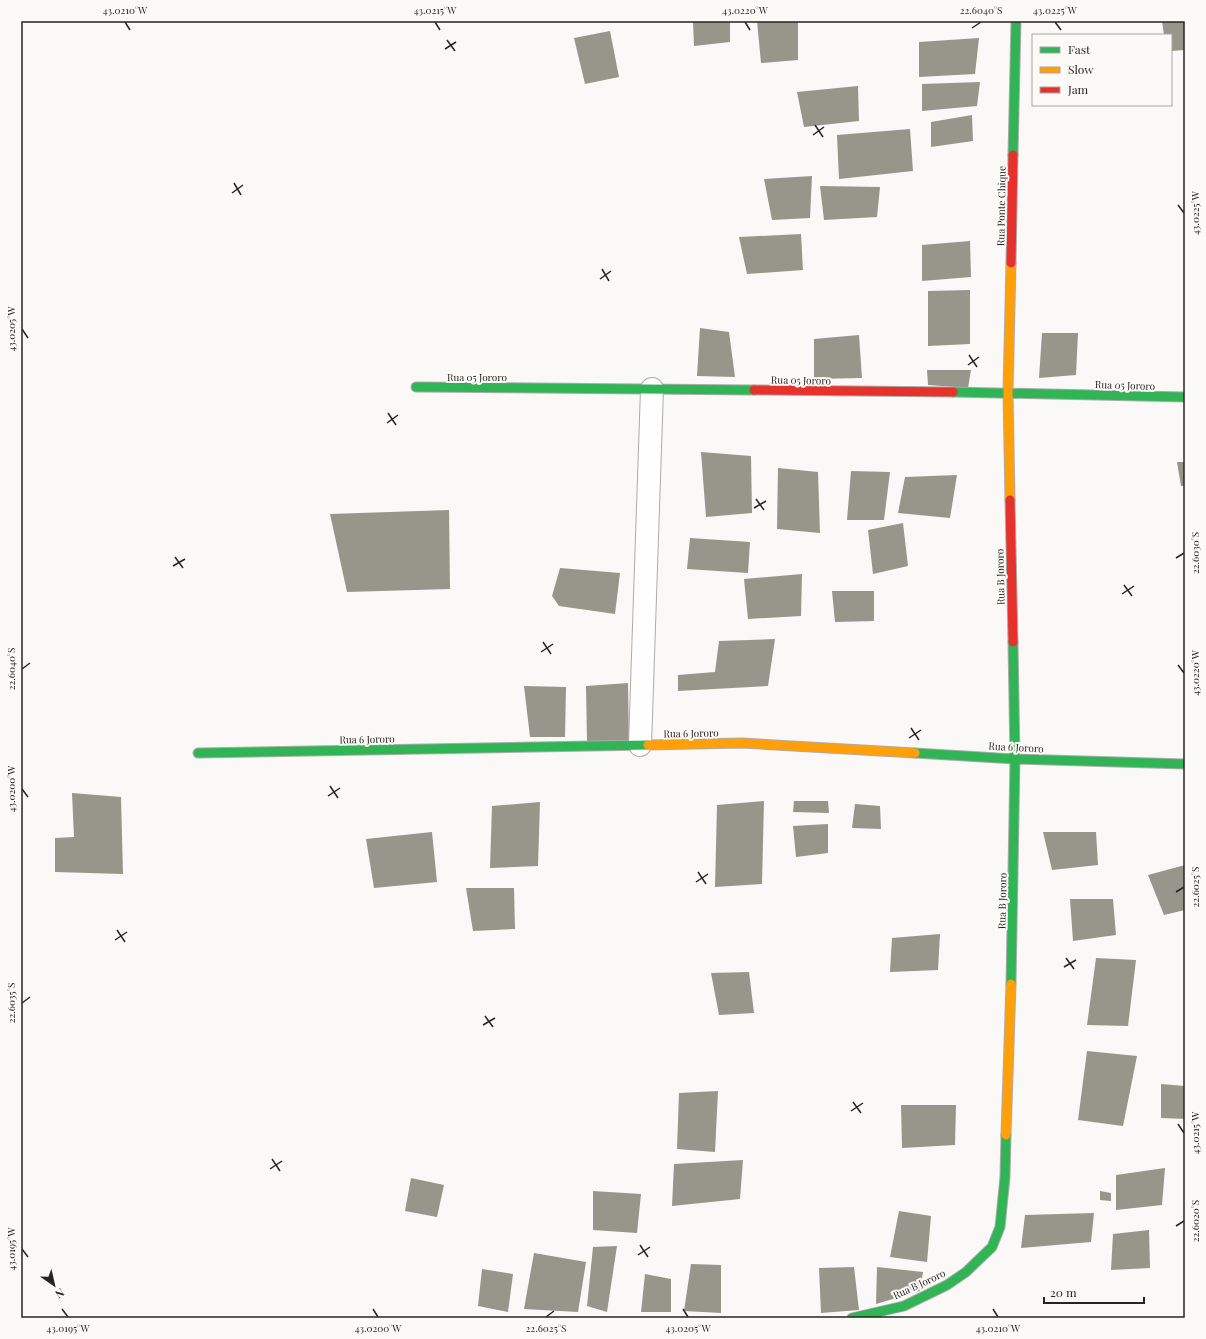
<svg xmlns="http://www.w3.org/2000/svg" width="1206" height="1339" font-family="'Playfair Display',serif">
<rect width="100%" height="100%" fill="#faf9f7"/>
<!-- building -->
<path fill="#98958b" d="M730,21V42L694,46L693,22Z
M757,21H798V60L761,63Z
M1162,21H1185V50L1171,51V35H1164Z
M610,31L619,77L585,84L574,38Z
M979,38L975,74L919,77V42Z
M980,82L977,106L922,111V84Z
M858,86L859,121L804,127L797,92Z
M972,115L973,141L931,147V122Z
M910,129L913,171L839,179L837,135Z
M812,176L810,218L772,220L764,179Z
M820,186L880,187L877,217L824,220Z
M801,234L803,270L747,274L739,237Z
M970,241L971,277L922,281V245Z
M970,290V344L928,346V291Z
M700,328L729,332L735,377L697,376Z
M1042,333H1078L1076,375L1039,378Z
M859,335L862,378L814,379V339Z
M927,370H971L968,388L928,385Z
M701,452L751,456L752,513L706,517Z
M1177,462H1185V486H1181Z
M778,468L818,472L820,533L777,529Z
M851,471L890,472L884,520H847Z
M957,475L950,518L898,513L905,477Z
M449,510L450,589L347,592L330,514Z
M903,523L908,566L873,574L868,530Z
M690,538L750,542L748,573L687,569Z
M560,568L620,573L615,614L559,606L552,596Z
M802,574L801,616L748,619L744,579Z
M832,591H874V621L835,622Z
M775,639L768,686L678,691V675L715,672L719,641Z
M628,683L629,742H587L586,686Z
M524,686L566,687L565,737H530Z
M72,793L121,797L123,874L55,872V838L74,837Z
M764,801L762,884L715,887L717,805Z
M794,801H828L829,813L793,812Z
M540,802L538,866L490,868L492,806Z
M855,804L880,806L881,829L852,828Z
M828,824V853L796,857L793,826Z
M432,832L437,882L374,888L366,839Z
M1043,832H1096L1098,865L1052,870Z
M1185,865V910L1164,915L1148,875Z
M466,888H514L515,929L473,931Z
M1070,899H1113L1116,935L1073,941Z
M940,934L938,970L890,972L892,938Z
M1096,958L1136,960L1128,1026L1087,1025Z
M749,972L754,1013L719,1015L711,973Z
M1087,1051L1137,1056L1123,1126L1078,1120Z
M1161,1084L1185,1086V1119L1161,1118Z
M718,1091L715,1152L677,1149L679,1093Z
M901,1105H956L955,1145L902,1148Z
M743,1160L740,1199L672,1206L674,1164Z
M1165,1168L1162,1205L1116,1210V1175Z
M411,1178L444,1185L437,1217L405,1211Z
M593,1191L641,1194L637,1233L593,1230Z
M1100,1191L1111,1193V1201L1100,1200Z
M899,1211L931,1216L927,1262L890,1257Z
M1094,1213L1091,1242L1021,1248L1025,1215Z
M1149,1230L1150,1268L1111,1270L1113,1234Z
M617,1246L607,1312L587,1306L593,1247Z
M534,1253L586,1262L578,1312L524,1309Z
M691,1264L721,1265V1313L684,1311Z
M854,1267L859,1310L821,1313L819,1268Z
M877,1267L923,1272L920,1291L876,1304Z
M482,1269L513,1274L508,1312L478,1306Z
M645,1274L671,1279V1312H641Z"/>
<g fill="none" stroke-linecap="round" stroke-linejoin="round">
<defs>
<path id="street" d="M640,745L652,389"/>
<path id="fast" d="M1013,155L1016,21
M416,387L754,390
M953,392L1185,397
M198,753L648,745
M915,753L1015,759L1185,764
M1011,984L1015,759L1013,642
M852,1318L904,1306L947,1285L966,1272L992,1247L1000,1227L1005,1177L1006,1135"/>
<path id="slow" d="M1010,500L1008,392L1011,263
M648,745L742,743L915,753
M1006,1135L1011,984"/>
<path id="jam" d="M1011,263L1013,155
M754,390L953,392
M1010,500L1013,642"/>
</defs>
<!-- street casing -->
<use href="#street" stroke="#adacab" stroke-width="24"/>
<!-- fast casing -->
<use href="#fast" stroke="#adacab" stroke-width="11"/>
<!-- slow casing -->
<use href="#slow" stroke="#adacab" stroke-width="11"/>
<!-- jam casing -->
<use href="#jam" stroke="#adacab" stroke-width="11"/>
<!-- street -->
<use href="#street" stroke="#fefefe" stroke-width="22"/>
<!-- fast -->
<use href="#fast" stroke="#30b455" stroke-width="9"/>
<!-- slow -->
<use href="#slow" stroke="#ff9f0a" stroke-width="9"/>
<!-- jam -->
<use href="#jam" stroke="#e5322d" stroke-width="9"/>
</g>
<!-- ticks -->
<path fill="none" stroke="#262524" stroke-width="1.5" d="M125,22L130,30M435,22L440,30M745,22L750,30M1055,22L1061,30M972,28L981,22M447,40L455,51M445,49L456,42M815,125L823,137M813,135L824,127M234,183L241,195M232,193L243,185M1178,205L1184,213M602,269L609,281M600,279L611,271M22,329L28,338M969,355L977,367M968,365L979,357M388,413L396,425M387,423L398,415M756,499L764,510M754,508L766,501M175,557L183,568M1176,558L1184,553M173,566L185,559M1124,585L1132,596M1122,594L1134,586M543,642L551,654M541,652L553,644M1178,665L1184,673M22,669L30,663M911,728L919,740M909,738L921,730M330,786L338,798M22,789L28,797M328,796L340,788M698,872L706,884M696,882L708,874M1176,892L1184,887M117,930L125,942M115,940L127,932M1066,958L1074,969M1064,967L1076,960M22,1003L30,997M485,1016L493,1027M483,1025L495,1018M853,1102L861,1113M851,1111L863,1103M1178,1124L1184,1133M272,1159L280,1171M270,1169L282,1161M1176,1226L1184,1221M640,1245L648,1257M22,1249L28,1257M638,1255L650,1247M62,1309L68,1317M373,1309L378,1317M683,1309L688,1317M993,1309L998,1317M546,1317L554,1311"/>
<g text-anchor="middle" stroke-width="4" stroke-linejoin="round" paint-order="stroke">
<!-- street labels -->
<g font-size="10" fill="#262524" stroke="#fbfaf6">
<text transform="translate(1001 206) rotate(-89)" y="4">Rua Ponte Chique</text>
<text x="477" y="381">Rua 05 Jororo</text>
<text transform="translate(801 380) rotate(1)" y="4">Rua 05 Jororo</text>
<text transform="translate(1125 385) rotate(2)" y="4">Rua 05 Jororo</text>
<text transform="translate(1000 577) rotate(-91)" y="4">Rua B Jororo</text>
<text transform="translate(691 733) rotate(-1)" y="4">Rua 6 Jororo</text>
<text transform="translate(367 739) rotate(-1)" y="4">Rua 6 Jororo</text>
<text transform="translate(1016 747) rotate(3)" y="4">Rua 6 Jororo</text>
<text transform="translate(1002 901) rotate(-89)" y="4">Rua B Jororo</text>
<text transform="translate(919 1284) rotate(-25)" y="4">Rua B Jororo</text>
</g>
</g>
<!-- border -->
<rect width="1206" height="1339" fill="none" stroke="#fbfaf6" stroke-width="44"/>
<!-- legend -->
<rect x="1032" y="34" width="140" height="72" fill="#fbfaf6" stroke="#a6a5a2"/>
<rect x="1040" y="47" width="20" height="6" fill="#30b455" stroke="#a6a5a2"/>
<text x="1068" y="54" font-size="12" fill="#262524">Fast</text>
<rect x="1040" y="67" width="20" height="6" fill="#ff9f0a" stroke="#a6a5a2"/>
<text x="1068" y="74" font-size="12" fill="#262524">Slow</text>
<rect x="1040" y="87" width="20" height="6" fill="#e5322d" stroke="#a6a5a2"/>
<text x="1068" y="94" font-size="12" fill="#262524">Jam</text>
<!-- north arrow -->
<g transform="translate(54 1285) rotate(146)" stroke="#fbfaf6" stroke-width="3" paint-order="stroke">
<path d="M0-3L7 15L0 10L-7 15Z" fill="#262524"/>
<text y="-6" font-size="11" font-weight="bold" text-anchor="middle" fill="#262524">N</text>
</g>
<!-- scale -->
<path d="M1044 1297v6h100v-6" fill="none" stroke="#262524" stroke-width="2"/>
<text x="1050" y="1297" font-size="12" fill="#262524" stroke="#fbfaf6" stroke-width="3" paint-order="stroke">20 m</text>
<rect x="22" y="22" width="1162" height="1295" fill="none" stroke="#262524" stroke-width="1.5"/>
<g font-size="10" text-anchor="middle" fill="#262524">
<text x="125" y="14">43.0210°W</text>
<text x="435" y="14">43.0215°W</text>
<text x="745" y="14">43.0220°W</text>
<text x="981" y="14">22.6040°S</text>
<text x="1055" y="14">43.0225°W</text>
<text transform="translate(1195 213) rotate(-90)" y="4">43.0225°W</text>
<text transform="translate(11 329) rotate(-90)" y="4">43.0205°W</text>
<text transform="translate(1195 553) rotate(-90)" y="4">22.6030°S</text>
<text transform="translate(11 669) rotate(-90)" y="4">22.6040°S</text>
<text transform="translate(1195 673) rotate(-90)" y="4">43.0220°W</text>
<text transform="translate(11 789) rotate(-90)" y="4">43.0200°W</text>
<text transform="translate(1195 887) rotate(-90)" y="4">22.6025°S</text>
<text transform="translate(11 1003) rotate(-90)" y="4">22.6035°S</text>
<text transform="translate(1195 1133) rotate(-90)" y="4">43.0215°W</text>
<text transform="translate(1195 1221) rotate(-90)" y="4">22.6020°S</text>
<text transform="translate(11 1249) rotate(-90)" y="4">43.0195°W</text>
<text x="68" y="1332">43.0195°W</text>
<text x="378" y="1332">43.0200°W</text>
<text x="546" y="1332">22.6025°S</text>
<text x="688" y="1332">43.0205°W</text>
<text x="998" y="1332">43.0210°W</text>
</g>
</svg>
